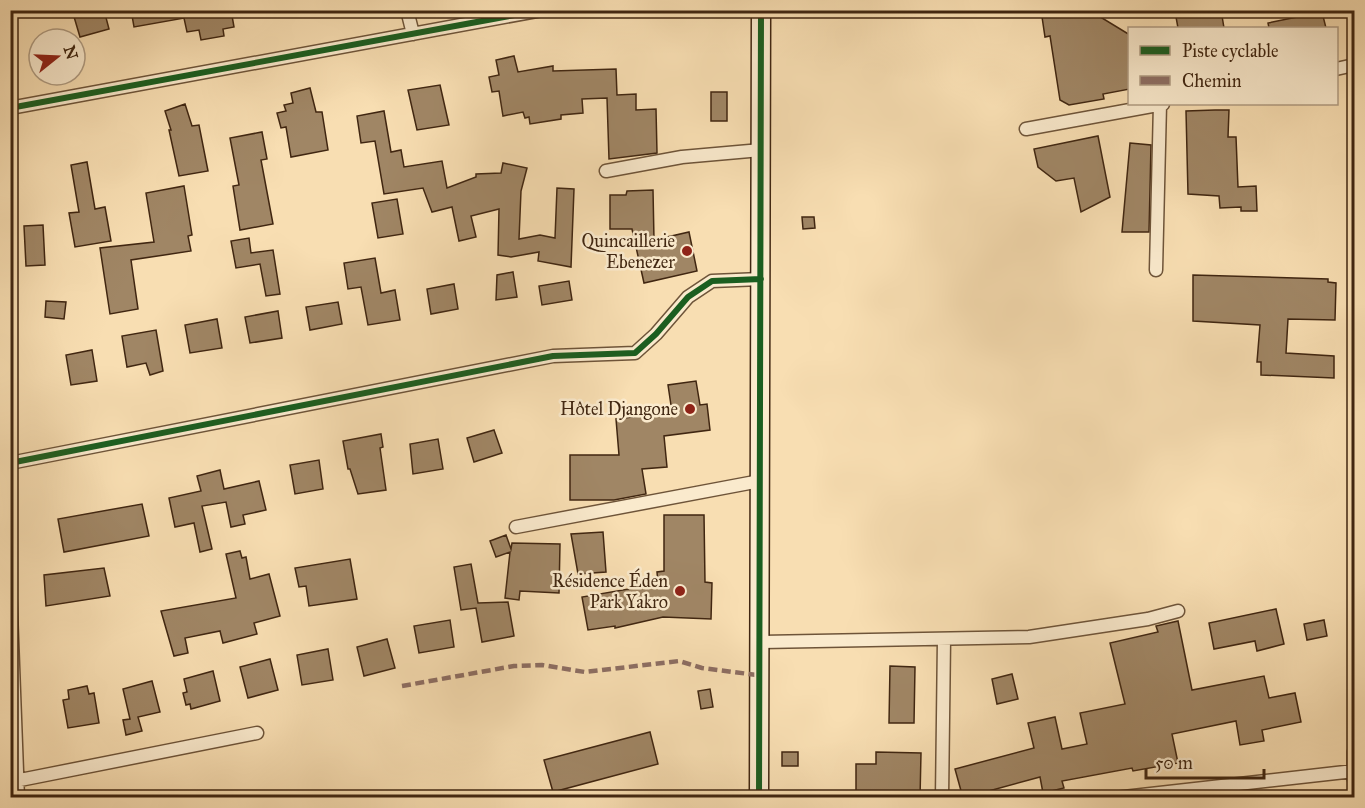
<svg xmlns="http://www.w3.org/2000/svg" width="1365" height="808" font-family="'IM FELL Great Primer',serif">
<rect width="100%" height="100%" fill="#f8deb2"/>
<filter id="stains"><feTurbulence type="fractalNoise" baseFrequency=".00333" numOctaves="4"/><feColorMatrix values="0 0 0 0 .2 0 0 0 0 .09 0 0 0 0 .02 0 0 0 .5 -.17"/></filter>
<radialGradient id="worn" r=".72"><stop offset=".6" stop-color="#630" stop-opacity="0"/><stop offset="1" stop-color="#630" stop-opacity=".3"/></radialGradient>
<!-- building -->
<path fill="#a08665" stroke="#402611" stroke-width="1.5" d="M72,10H104L109,29L80,37Z
M131,10H231L234,27L223,29L224,36L201,40L199,30L187,32L184,18L134,27Z
M1041,10H1089L1130,35V89L1103,94L1104,99L1069,105L1060,100L1050,36L1045,37Z
M1201,10H1221L1224,28H1178L1176,17Z
M1322,12L1326,28H1269L1268,23Z
M514,56L518,72L553,66V71L616,69L617,95L636,94V110L656,109L657,153L609,159L607,98L582,99L583,113L561,115V119L530,124L529,117L525,118L523,112L503,116L499,91L492,92L489,77L499,75L496,60Z
M440,85L449,125L417,130L408,90Z
M310,88L316,112H322L328,150L291,157L286,127L281,128L277,113L286,111L284,105L293,103L291,93Z
M711,92H727V121H711Z
M185,104L192,126L199,125L208,171L179,176L169,130H171L165,111Z
M1215,110H1229L1228,137H1236L1238,187L1256,186L1257,211H1241V207L1220,208L1219,196L1188,194L1186,111Z
M384,111L391,152L401,150L404,167L442,161L447,188L476,177V174L501,173L503,163L527,168L521,191L519,239L540,235L555,238L557,188L574,189L571,267L538,261L539,252L511,257L498,255L499,209L471,216L476,237L459,241L452,207L432,212L423,188L384,194L375,141L361,143L357,116Z
M262,132L267,159L261,160L273,224L240,230L233,186L239,185L230,138Z
M1098,136L1110,197L1081,212L1074,178L1056,181L1038,167L1034,149Z
M1130,143L1151,145L1149,232H1122Z
M87,162L95,209L105,207L111,241L75,247L69,213L79,212L71,165Z
M184,186L192,235L188,236L191,251L131,260L138,309L110,314L100,248L154,242L146,193Z
M653,190L654,240L689,232L697,271L644,283L632,229H610V195H626L627,191Z
M397,199L403,234L378,238L372,203Z
M802,217H814L815,228L803,229Z
M43,225L45,265L26,266L24,226Z
M249,238L251,253L273,250L280,294L266,296L260,264L236,268L231,241Z
M375,258L381,293L395,290L400,320L368,325L361,287L348,289L344,263Z
M513,272L517,297L496,300L497,275Z
M1193,275L1328,279V282L1336,283L1335,320L1288,319L1286,353L1334,356V378L1261,375V362H1257L1260,325L1193,321Z
M569,281L572,300L542,305L539,286Z
M454,284L458,309L431,314L427,289Z
M46,301L66,302L64,319L45,317Z
M338,302L342,324L310,330L306,307Z
M278,311L282,338L250,343L245,317Z
M217,319L222,348L190,353L185,325Z
M156,330L163,371L150,375L146,363L127,367L122,336Z
M92,350L97,381L71,385L66,355Z
M696,381L700,405L707,404L710,430L664,436L667,467L642,469L646,494L614,500H570V455H619L616,419L672,412L668,385Z
M494,430L502,453L474,462L467,438Z
M381,434L383,447L380,448L386,490L358,494L350,469H348L343,441Z
M438,439L443,469L413,474L410,444Z
M319,460L323,489L295,494L290,465Z
M220,470L224,489L259,481L266,510L243,515L245,524L231,527L226,502L202,506L212,549L200,552L194,523L175,527L169,498L201,491L197,476Z
M142,504L149,536L64,552L58,519Z
M664,515H704L705,582L712,583L711,619L663,617L615,628V626L588,630L582,597L658,584L657,572L664,571Z
M603,532L606,572L578,574L571,534Z
M506,535L511,549L512,543L560,544L559,593L520,591L519,600L505,598L510,552L496,557L490,541Z
M240,551L242,558L246,557L250,579L269,574L280,616L254,623L257,634L223,643L220,631L185,638L188,653L174,656L161,611L236,598L226,554Z
M350,559L357,599L309,606L306,586L299,587L295,568Z
M471,564L478,603L508,602L514,636L482,642L476,608L461,610L454,567Z
M104,568L110,596L46,606L44,575Z
M1276,609L1284,644L1257,651L1255,641L1214,649L1209,623Z
M450,620L454,647L419,653L414,626Z
M1324,620L1327,636L1307,640L1304,624Z
M1178,621L1192,690L1264,676L1269,698L1295,693L1301,722L1262,730L1264,741L1240,745L1236,721L1172,734L1178,763L1133,771L1132,768L1062,781L1064,788L1043,793L1040,777L963,798L955,769L1034,748L1028,723L1055,717L1062,749L1087,744L1080,713L1125,704L1110,643L1158,632L1156,626Z
M387,639L395,668L364,676L357,647Z
M328,649L333,680L302,685L297,655Z
M270,659L278,690L248,698L240,667Z
M890,666L915,667L914,723H889Z
M213,671L220,701L191,709L190,704L186,705L183,693L187,692L184,679Z
M1012,674L1018,699L997,704L992,679Z
M152,681L160,712L138,717L142,731L126,735L123,720L130,719L123,689Z
M87,686L89,694L94,693L99,723L68,728L63,700L69,699L68,690Z
M710,689L713,707L701,709L698,691Z
M650,732L658,764L553,792L544,760Z
M782,752H798V766H782Z
M876,752L921,753L920,798H856V764H876Z"/>
<g fill="none" stroke-linecap="round" stroke-linejoin="round">
<defs>
<path id="street" d="M407,10L413,34
M10,24L11,10
M1336,69L1354,65
M10,108L542,10
M1026,129L1163,104
M606,171L682,157L761,150
M1156,270L1160,104
M10,463L553,356L635,353L656,334L688,297L712,281L761,279
M516,527L760,481
M10,585L18,798
M758,642L1029,637L1148,619L1178,611
M1354,751V780
M10,782L257,733
M942,798L944,639
M1115,798L1354,771"/>
<path id="secondary" d="M759,798L761,10"/>
</defs>
<!-- street casing -->
<use href="#street" stroke="#6e5439" stroke-width="15"/>
<!-- secondary casing -->
<use href="#secondary" stroke="#402611" stroke-width="21"/>
<!-- street -->
<use href="#street" stroke="#faeacd" stroke-width="12"/>
<!-- secondary -->
<use href="#secondary" stroke="#faeacd" stroke-width="18"/>
<!-- quiet -->
<path stroke="#8d6e63" stroke-width="4.5" stroke-dasharray="9 4.5" stroke-linecap="butt" d="M402,686L514,666L542,665L585,672L679,661L702,668L757,675"/>
<defs>
<path id="cycleway" d="M10,108L542,10
M10,463L553,356L635,353L656,334L688,297L712,281L761,279
M759,798L761,10"/>
</defs>
<!-- cycleway casing -->
<use href="#cycleway" stroke="#faeacd" stroke-width="10"/>
<!-- cycleway -->
<use href="#cycleway" stroke="#1b5e20" stroke-width="6"/>
</g>
<!-- markers -->
<g fill="#8f2418" stroke="#faeacd" stroke-width="2">
<circle cx="687" cy="251" r="6"/>
<circle cx="690" cy="409" r="6"/>
<circle cx="680" cy="591" r="6"/>
</g>
<g text-anchor="middle" stroke-width="5" stroke-linejoin="round" paint-order="stroke">
<!-- poi labels -->
<g font-size="18" fill="#402611" stroke="#faeacd" text-anchor="end">
<text x="675" y="247">Quincaillerie<tspan x="675" dy="21">Ebenezer</tspan></text>
<text x="678" y="415">Hôtel Djangone</text>
<text x="668" y="587">Résidence Éden<tspan x="668" dy="21">Park Yakro</tspan></text>
</g>
</g>
<!-- margin -->
<rect width="1365" height="808" fill="none" stroke="#f8deb2" stroke-width="36"/>
<rect x="12" y="12" width="1341" height="784" fill="none" stroke="#402611" stroke-width="3"/>
<rect x="18" y="18" width="1329" height="772" fill="none" stroke="#402611" stroke-width="1.5"/>
<!-- legend -->
<rect x="1128" y="27" width="210" height="78" fill="#faeacd" stroke="#b09c82" stroke-width="1.5"/>
<rect x="1140" y="46" width="30" height="9" fill="#1b5e20" stroke="#b09c82" stroke-width="1.5"/>
<text x="1182" y="57" font-size="18" fill="#402611">Piste cyclable</text>
<rect x="1140" y="76" width="30" height="9" fill="#8d6e63" stroke="#b09c82" stroke-width="1.5"/>
<text x="1182" y="87" font-size="18" fill="#402611">Chemin</text>
<!-- north arrow -->
<g transform="translate(57 57) rotate(72)"><circle r="28" fill="#faeacd" stroke="#b09c82" stroke-width="1.5"/>
<path d="M0-4.5L10 22L0 15L-10 22Z" fill="#8f2418"/>
<text y="-9" font-size="16" font-weight="bold" text-anchor="middle" fill="#402611">N</text>
</g>
<!-- scale -->
<path d="M1146 769v9h118v-9" fill="none" stroke="#402611" stroke-width="3"/>
<text x="1155" y="769" font-size="18" fill="#402611" stroke="#faeacd" stroke-width="4.5" paint-order="stroke">50 m</text>
<rect width="100%" height="100%" filter="url(#stains)"/>
<rect width="100%" height="100%" fill="url(#worn)"/>
</svg>
